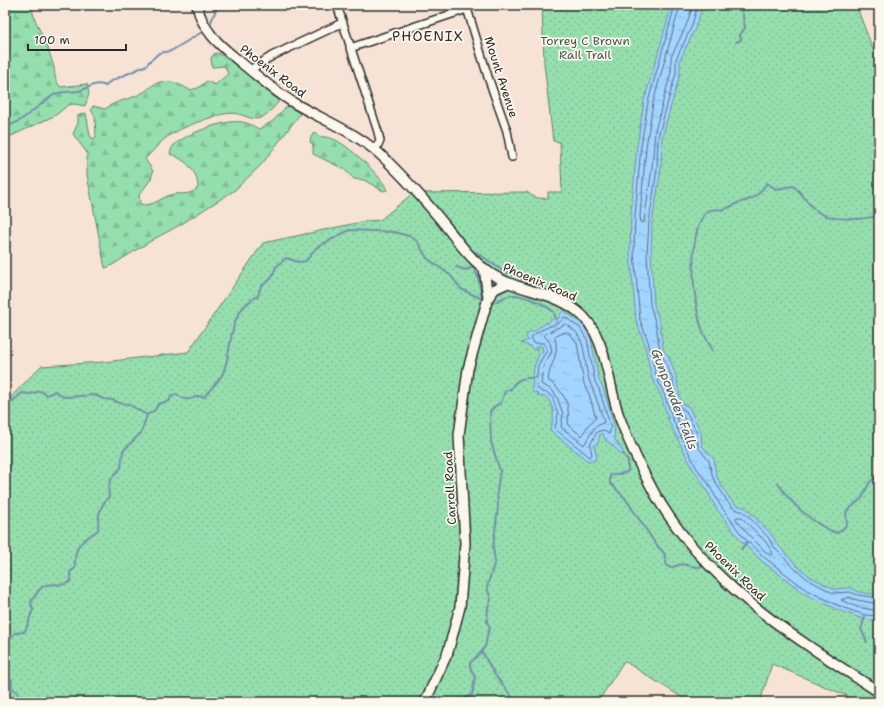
<svg xmlns="http://www.w3.org/2000/svg" width="884" height="707" font-family="'Shantell Sans',sans-serif">
<defs>
<pattern id="forest-firs" width="22" height="20" patternUnits="userSpaceOnUse"><rect width="22" height="20" fill="#95deae"/><path d="M5 1l3.5 6h-7zM16 11l3.5 6h-7z" fill="#81bf96"/></pattern>
<pattern id="park-dots" width="8" height="8" patternUnits="userSpaceOnUse"><rect width="8" height="8" fill="#95deae"/><path d="M2 2h.1M6 6h.1" fill="none" stroke="#81bf96" stroke-width="1.8" stroke-linecap="round"/></pattern>
<pattern id="water-ripples" width="26" height="14" patternUnits="userSpaceOnUse"><rect width="26" height="14" fill="#a1d4ff"/><path d="M2 4q2-2 4 0t4 0M15 11q2-2 4 0t4 0" fill="none" stroke="#8bb6db"/></pattern>
</defs>
<rect width="100%" height="100%" fill="#f6e3d5"/>
<filter id="ink" filterUnits="userSpaceOnUse"><feTurbulence type="fractalNoise" baseFrequency=".025" numOctaves="2"/><feDisplacementMap in="SourceGraphic" scale="8" xChannelSelector="R" yChannelSelector="G"/><feConvolveMatrix kernelMatrix="1 2 1 2 8 2 1 2 1" color-interpolation-filters="sRGB"/></filter>
<g filter="url(#ink)">
<!-- forest -->
<path fill="url(#forest-firs)" stroke="#60846c" d="M22,5H34L32,8C34,21 41,32 46,43C48,47 51,59 53,64C56,73 53,80 61,87L87,84L89,94L85,106L74,104L68,105L56,115L5,139V10Z
M215,53C236,57 263,88 279,101C251,137 251,106 220,115C204,119 174,130 162,141C156,147 151,153 145,159L153,171L151,179L139,195L140,204C153,208 162,196 174,194C185,193 188,196 198,188C198,171 185,159 170,154C171,150 172,147 174,145C186,134 225,119 241,122C247,122 253,126 259,129L273,121L286,107L291,106L300,114L262,164L235,190L180,225L154,239L109,267L105,268L87,175V153L73,134L78,123V115L86,113L90,135L93,139L96,137L95,116L91,110L93,106L105,109C116,100 130,100 142,93C147,91 150,86 155,84C167,78 179,84 190,90L198,88L207,81L215,85L228,74L225,66L212,67L211,58Z
M315,132L318,136C323,137 329,137 333,139C346,143 383,177 387,190L383,191L364,180L354,179L344,169L313,154V145L310,142L311,137Z"/>
<!-- park -->
<path fill="url(#park-dots)" stroke="#60846c" d="M542,5H856L879,65V702H861L772,664L760,702H689L624,661L598,702H5V403L41,366L104,362L188,352L263,243L366,221L380,220L413,193L527,192C534,198 539,199 548,198V192H562L560,142L553,141L544,63Z"/>
<!-- water -->
<path fill="url(#water-ripples)" stroke="#7290aa" d="M672,5H703L695,29L680,60V74L662,138L661,169L652,223L651,254L654,305L660,323L663,349L669,357L676,376L680,398L683,404L689,407L701,432L702,446L714,459L716,476L730,499L736,505L746,508L771,534L778,545L798,567L811,577L834,589L851,588L859,592L879,595V620L864,619L843,612L805,594L762,561L741,541L716,508L704,485L693,469L669,422L661,395L652,378L644,342L636,320L630,253L631,215L637,146L644,101Z
M563,310L583,325L591,338L599,381L603,387L615,428L614,438L625,455L623,456L610,443L606,441L603,434H600L598,443L594,445L597,457L594,461H588L550,430C554,417 556,408 546,397L538,396L537,393L532,392C533,380 532,359 543,351L542,346H538L536,351V348L532,349L530,346L521,343L528,340L526,337L529,332H534C539,325 548,324 554,318L558,319Z"/>
<g fill="none" stroke-linecap="round" stroke-linejoin="round">
<!-- shore -->
<path stroke="#5a6f80" stroke-width="1" d="M675,5L648,102L641,146L635,216L634,253L640,320L648,341L656,376L664,394L673,420L696,467L708,483L720,505L744,538L765,558L808,591L844,608L865,615L879,616
M680,5L653,103L646,147L640,216L641,223L644,222L652,168L655,131L671,72V57L686,26L693,5
M698,5L691,28L676,59V73L658,137L657,169L649,222L647,254L650,305L656,325L660,351L672,377L677,400L680,407L686,411L697,433L698,447L709,461L713,478L727,501L734,509L744,512L768,537L774,547L795,569L809,580L833,593L850,592L858,595L879,598
M565,317L580,328L587,339L595,382L599,389L611,428L609,434L603,430L597,432L590,445L592,455L590,457L555,429L558,414L553,399L548,393L542,392L536,387L538,365L547,350L544,343H534L531,337L541,330L560,322Z
M566,324C591,339 581,362 591,385C596,397 600,409 604,422L594,428L584,445L561,427L563,414L557,397L552,390L541,384L543,367L552,351L550,343L544,335Z
M567,332L572,336L577,343L584,384L589,394L596,418L588,425L582,436L568,425C570,403 565,393 548,380C550,361 560,358 555,337Z
M660,367H663L667,379V384L662,378L659,369Z
M677,412L682,414L692,434L690,441H688C684,434 675,420 677,412Z
M737,517H741L765,541L773,553L772,555L768,554L748,534L736,519Z
M879,604L857,600L849,597L841,600L857,607L879,611"/>
<!-- stream -->
<path stroke="#7290aa" stroke-width="2" d="M210,24L218,5
M736,42L741,40L740,35L745,28L741,5
M148,63L159,53L171,51L202,32
M5,127C23,122 37,106 52,96C60,90 70,93 79,91C89,88 95,81 106,86L109,82L147,65
M476,252L503,271L530,282V286
M456,267L466,270L472,267C480,273 479,288 482,298
M491,304C497,301 506,296 512,295C525,295 544,304 554,312L556,321
M713,351C709,344 705,337 702,329C693,304 686,232 707,212C712,207 718,211 724,209C729,208 733,205 738,203C755,198 756,198 767,183L776,189L793,186C802,192 807,203 815,210C827,219 844,219 857,219C865,219 871,216 879,217
M5,400L13,401L22,393L30,394L41,391L47,395L55,391L64,397L95,395L103,399L113,400L119,403L128,404L147,415
M623,454L628,461V471C623,476 615,472 610,476V483L625,498L655,543L664,553L667,566L671,568C688,559 690,571 704,566
M777,482C791,504 812,523 836,533L841,531L847,524L846,512L862,498L869,483L879,474
M741,549L747,542
M716,562L726,557
M865,617L861,629L867,642
M482,652L495,675L516,702
M5,658L6,642L15,633L24,632C29,626 29,617 33,610L31,602C35,597 39,587 46,585C56,582 62,588 71,581L70,572L75,568C74,544 80,543 98,530C98,516 99,507 109,497C107,483 111,477 121,468L123,451L141,433L147,415L155,410L158,404L169,401L172,396L176,394C183,399 189,402 197,396L204,397C209,390 219,382 223,373C235,344 225,313 258,296L261,286L271,279L276,267L286,258L299,262L306,261L316,248L349,230L394,232L409,236L417,241L427,258L451,276L461,289L482,299
M5,675L12,680L11,687L18,693V702
M463,702L465,698L472,695L475,677L470,667V663C475,658 485,651 486,643C487,637 486,635 490,628L487,622L488,607L491,600L487,587L495,561L493,548L498,507L497,491L500,471L491,442L490,412L495,406L501,403L505,391L511,389C516,378 524,378 536,377"/>
<defs>
<path id="minor" d="M337,5L378,132L380,141L375,150
M466,5L488,77L507,131L512,157
M350,48L467,9
M250,70L272,56L342,23"/>
<path id="tertiary" d="M197,5C202,30 219,45 238,60C256,75 274,91 294,103C325,121 358,133 384,158C406,179 426,202 445,225C458,242 472,261 490,273C516,291 552,291 577,311C607,333 607,382 619,416C629,443 641,469 655,494C708,586 793,636 879,692
M488,298L495,289L508,283
M425,702L448,652L460,607L465,543L459,435L468,369L488,298L484,268"/>
</defs>
<!-- minor casing -->
<use href="#minor" stroke="#2b2b2b" stroke-width="10"/>
<!-- tertiary casing -->
<use href="#tertiary" stroke="#2b2b2b" stroke-width="12"/>
<!-- minor -->
<use href="#minor" stroke="#fbf7ec" stroke-width="7"/>
<!-- tertiary -->
<use href="#tertiary" stroke="#fbf7ec" stroke-width="9"/>
</g>
</g>
<g text-anchor="middle" stroke-width="3.5" stroke-linejoin="round" paint-order="stroke">
<!-- park labels -->
<g font-size="12" fill="#46584c" stroke="#fbf7ec">
<text x="585" y="45">Torrey C Brown<tspan x="585" dy="14">Rail Trail</tspan></text>
</g>
<!-- street labels -->
<g font-size="12" fill="#2b2b2b" stroke="#fbf7ec">
<text transform="translate(273 71) rotate(37)" y="4">Phoenix Road</text>
<text transform="translate(501 77) rotate(72)" y="4">Mount Avenue</text>
<text transform="translate(540 282) rotate(23)" y="4">Phoenix Road</text>
<text transform="translate(450 488) rotate(-93)" y="4">Carroll Road</text>
<text transform="translate(735 571) rotate(44)" y="4">Phoenix Road</text>
</g>
<!-- water labels -->
<g font-size="13" font-style="italic" fill="#485560" stroke="#fbf7ec">
<text transform="translate(675 399) rotate(69)" y="5">Gunpowder Falls</text>
</g>
<!-- quarter labels -->
<g font-size="14" letter-spacing="1" fill="#2b2b2b" stroke="#fbf7ec">
<text x="428" y="41">PHOENIX</text>
</g>
</g>
<!-- margin -->
<rect width="884" height="707" fill="none" stroke="#fbf7ec" stroke-width="20"/>
<rect x="10" y="10" width="864" height="687" fill="none" stroke="#2b2b2b" stroke-width="1.5" filter="url(#ink)"/>
<!-- scale -->
<path d="M28 44v6h98v-6" fill="none" stroke="#2b2b2b" stroke-width="2"/>
<text x="34" y="44" font-size="12" fill="#2b2b2b" stroke="#fbf7ec" stroke-width="3" paint-order="stroke">100 m</text>
</svg>
